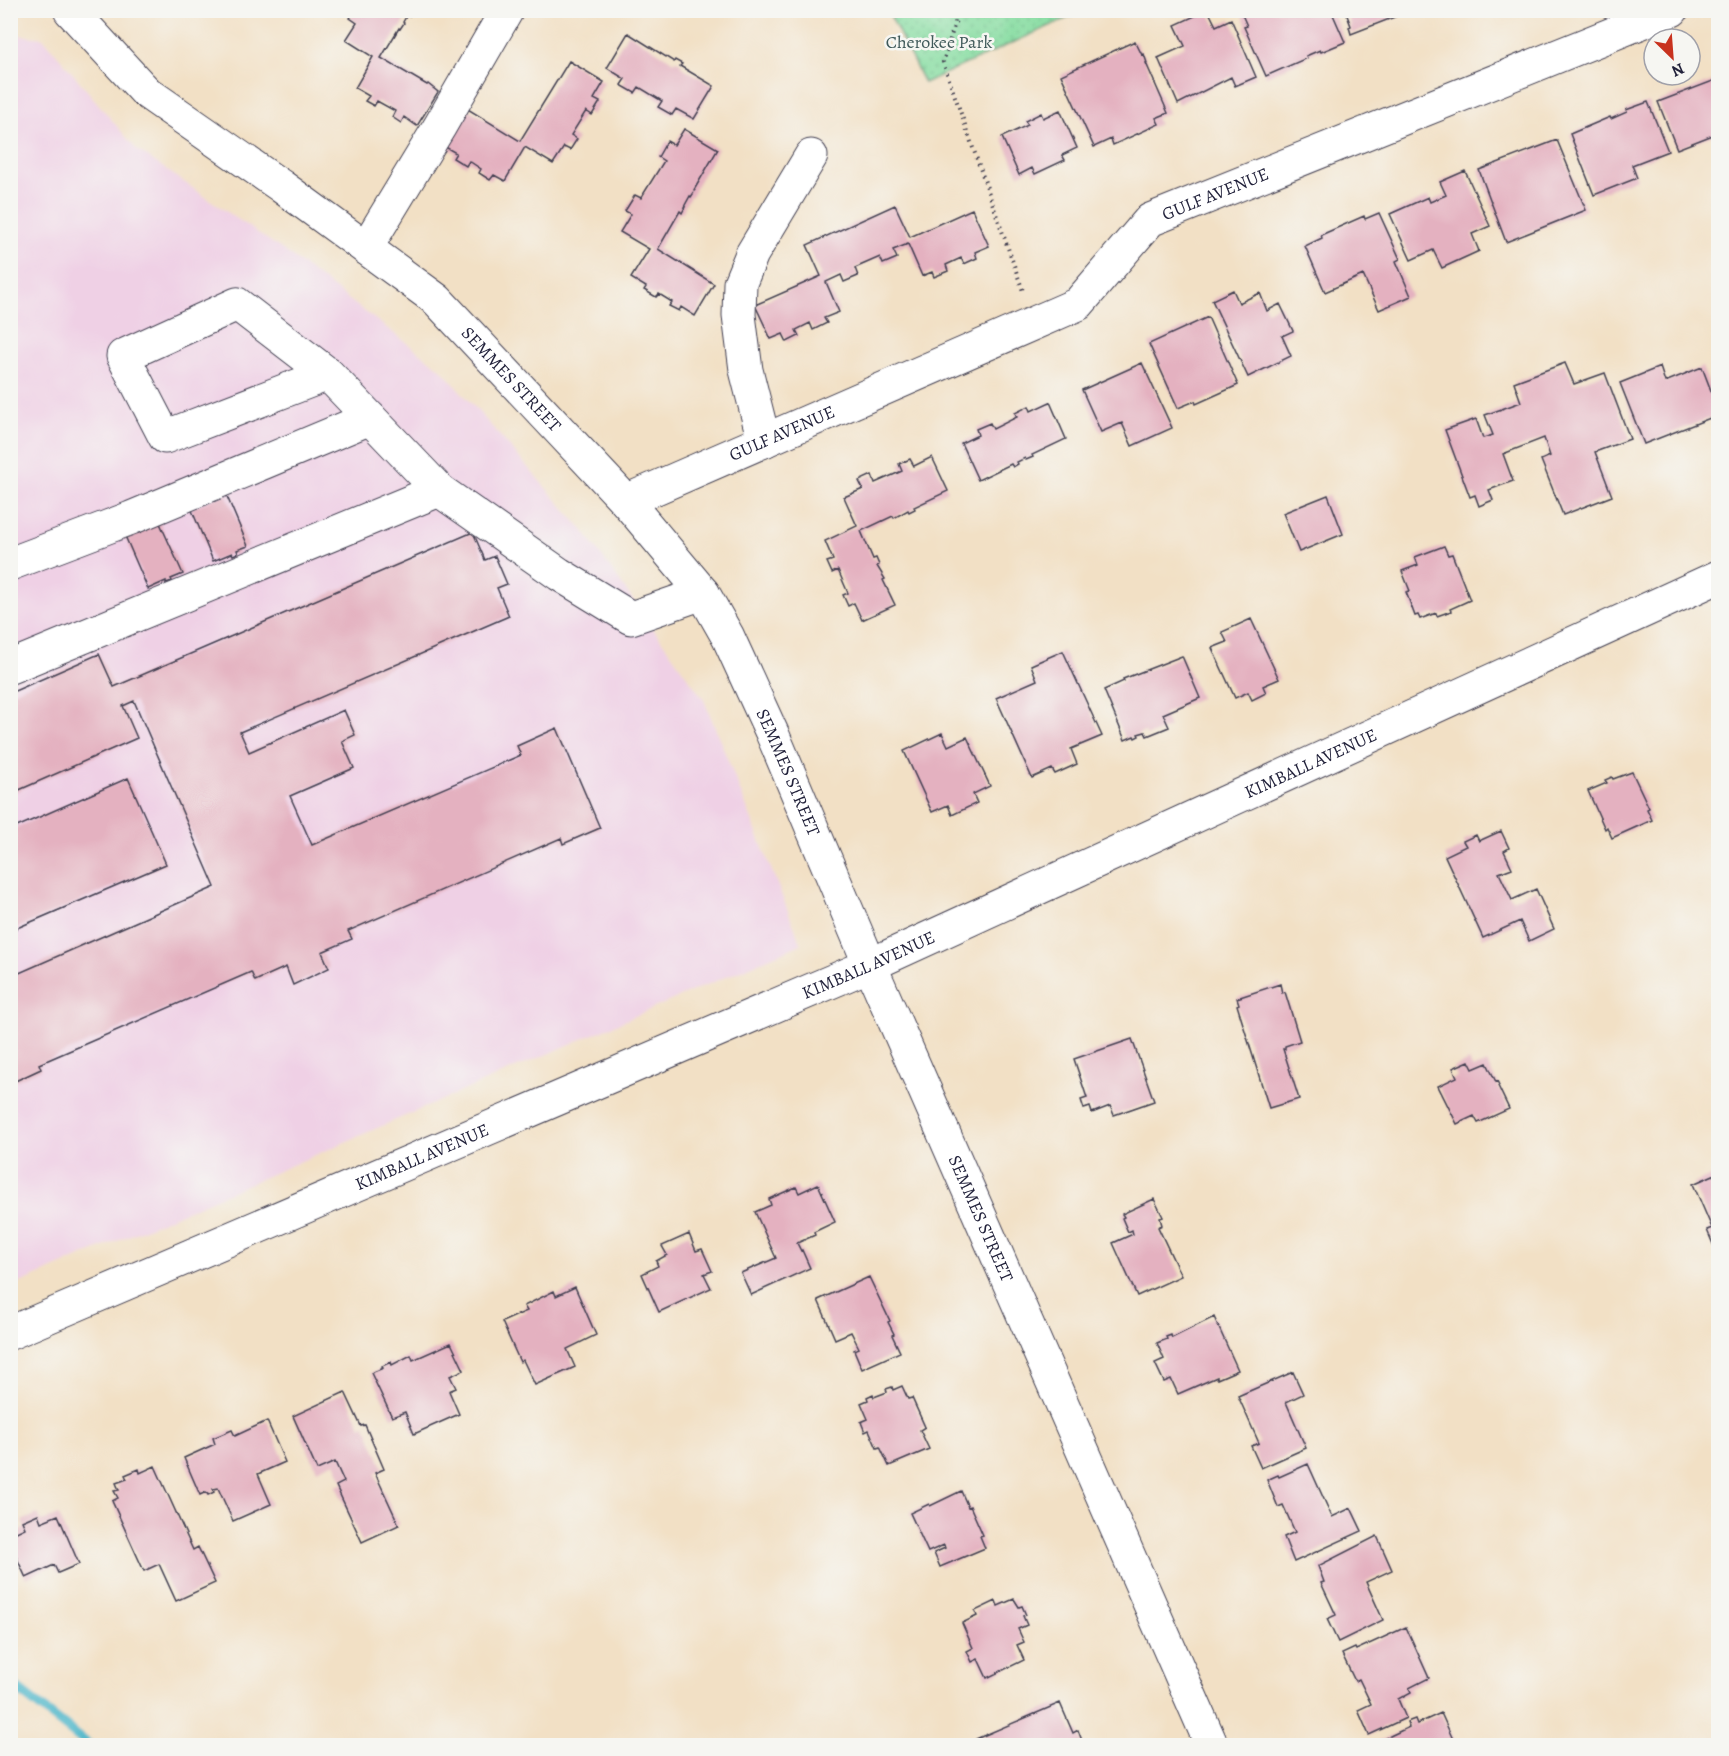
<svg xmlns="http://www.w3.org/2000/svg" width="1729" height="1756" font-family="Alegreya,serif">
<defs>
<pattern id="grass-dots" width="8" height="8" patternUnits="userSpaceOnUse" patternTransform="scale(1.5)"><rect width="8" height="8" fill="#86dda1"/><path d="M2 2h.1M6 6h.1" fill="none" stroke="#73bd8c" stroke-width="1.8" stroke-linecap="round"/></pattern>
</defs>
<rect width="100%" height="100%" fill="#f6f6f2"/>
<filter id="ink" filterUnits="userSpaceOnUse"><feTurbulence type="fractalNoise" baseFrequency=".0167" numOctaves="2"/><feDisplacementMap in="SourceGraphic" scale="12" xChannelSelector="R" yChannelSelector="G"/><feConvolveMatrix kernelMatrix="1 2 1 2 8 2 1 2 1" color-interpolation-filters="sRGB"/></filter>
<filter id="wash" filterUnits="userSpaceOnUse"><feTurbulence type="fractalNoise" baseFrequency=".008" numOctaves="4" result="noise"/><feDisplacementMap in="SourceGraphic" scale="24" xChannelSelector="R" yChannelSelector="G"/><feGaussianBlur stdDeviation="1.35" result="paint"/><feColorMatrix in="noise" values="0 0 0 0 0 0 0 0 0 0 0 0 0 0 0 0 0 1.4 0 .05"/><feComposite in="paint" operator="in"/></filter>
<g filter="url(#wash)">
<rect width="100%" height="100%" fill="#f2e0c5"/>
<!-- built -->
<path fill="#efd0e5" d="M11,34L43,38L136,149L284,251L440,368L583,530L704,700L801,944L11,1287Z"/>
<!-- grass -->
<path fill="url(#grass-dots)" stroke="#54806e" stroke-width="1.5" d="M888,11H1083L924,83Z"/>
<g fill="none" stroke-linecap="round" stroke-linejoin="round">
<!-- stream -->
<path stroke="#4cb6c9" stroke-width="10" d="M10,1683L90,1746"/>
</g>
<g id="blocks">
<!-- building -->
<path fill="#e4b1c0" d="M355,10H411L409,16L407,15L403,22L404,23L400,29L399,28L381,58L427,85L428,84L438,92L417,126L404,117L401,123L392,117L395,111L377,101L374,106L365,101L369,96L355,88L373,57L346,40L357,23L350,18Z
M1208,10L1216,26L1231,19L1256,77L1235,86L1231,77L1178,104L1158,58L1185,46L1175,25Z
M1240,10H1331L1345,42L1321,52L1320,50L1306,56L1307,58L1266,76L1244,27L1247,26Z
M1345,10H1410V11L1351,34L1349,27L1351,26Z
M628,33L674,62L675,60L682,64L680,66L714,86L694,119L676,109L672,115L658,107L662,101L639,87L635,93L621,85L625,79L607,68Z
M1135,41L1142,55L1144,54L1147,63H1146L1168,113L1156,118L1159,124L1113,145L1111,139L1094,147L1061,75Z
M569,61L604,82L594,99L600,102L592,115L586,111L571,135L577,139L570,150L564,147L553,164L525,147L505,181L494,175L490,180L479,173L481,169L469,161L466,166L453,158L456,153L440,144L463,106L520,141Z
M1718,79V133L1677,149L1658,102Z
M1648,102L1668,151L1632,165L1637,178L1594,195L1570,134L1610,117L1611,119L1627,112L1626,110Z
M1060,110L1077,148L1062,155L1065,160L1035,174L1032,168L1019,175L1002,137L1028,125L1025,121L1041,113L1043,118Z
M684,129L718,149L694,190L695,191L691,197L690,196L684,207H685L682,213L680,211L658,249L714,284L695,316L681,307L679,311L669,306L672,302L659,294L656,297L644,290L646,287L631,278L649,249L620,232L631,214L625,211L635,195L641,198L664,161L658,157L667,141L674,145Z
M1557,140L1586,210L1506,242L1479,170Z
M1465,171L1490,226L1472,234L1479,251L1442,268L1433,250L1411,260L1390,214L1428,197L1430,202L1446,195L1440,182Z
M895,205L910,237L972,209L989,246L975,252L977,258L964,264L961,258L946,265L948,271L934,277L932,272L922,276L908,244L893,250L897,258L883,264L880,257L855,268L858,276L844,282L841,275L826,282L839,312L824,318L827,323L813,330L810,323L796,330L799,336L787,342L783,334L771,339L755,305L821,276L807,245Z
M1379,213L1400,259L1396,261L1411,296L1379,310L1363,275L1325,292L1305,246L1322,238L1321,235L1364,216L1365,219Z
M1233,290L1239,303L1260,293L1267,311L1280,304L1293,331L1282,336L1291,356L1248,377L1212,300Z
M1208,317L1238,385L1196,404L1195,401L1178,408L1149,344Z
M1142,363L1172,428L1132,446L1122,423L1101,432L1082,390Z
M1565,363L1574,384L1605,373L1630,439L1595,452L1612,496L1563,515L1541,460L1550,456L1544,438L1503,454L1513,481L1489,490L1493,500L1479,506L1475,495L1470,497L1445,430L1476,419L1483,438L1493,435L1485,415L1521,402L1514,382Z
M1660,367L1665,382L1702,367L1718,409V415L1644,444L1620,383Z
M1050,402L1066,439L1032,455L1033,457L1026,460L1025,458L1017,462L1018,464L1013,467L1011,464L978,480L961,443L978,435L976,429L990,423L993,429L1017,417L1015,413L1029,406L1031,411Z
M932,457L948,491L914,507L915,509L909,512L908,510L894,518L893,516L861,531L873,559L876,558L879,565L877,566L885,579L883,580L895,605L862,620L854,603L848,606L843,595L848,593L838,570L832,573L827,562L833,560L825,541L857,526L844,497L863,489L859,481L872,475L875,483L902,471L899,464L910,459L914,466Z
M226,494L248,546L237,550L238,553L233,555L232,553L213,561L191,508Z
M1328,495L1343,534L1299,552L1283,513Z
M159,521L183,574L171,579L172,581L166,583V581L148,589L125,536Z
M473,532L485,560L495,556L507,584L497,588L509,616L240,732L249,752L344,710L355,735L342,741L354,768L290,796L312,845L521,755L517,746L557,728L600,828L563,844L561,838L348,931L352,939L322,952L329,968L293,985L286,967L255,981L251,972L39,1064L41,1069L11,1083V959L17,974L215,887L134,701L123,706L137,738L10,794V693L99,654L114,687Z
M1444,546L1448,555L1452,554L1470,600L1450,609L1451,611L1437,616L1436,613L1420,619L1418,615L1415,616L1406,592L1410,591L1402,571L1418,565L1415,557Z
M1251,619L1279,679L1263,686L1266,693L1252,700L1248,692L1235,698L1212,648L1227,642L1222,632Z
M1063,651L1102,736L1071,749L1077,764L1055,774L1052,769L1032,778L996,698L1037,680L1031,665Z
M1182,656L1200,698L1163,714L1169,727L1147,736L1145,732L1138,734L1139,736L1135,738L1134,736L1125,740L1104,690L1124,681L1123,679Z
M942,733L948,746L967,737L990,786L973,794L977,803L952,815L948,805L932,812L904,751Z
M1632,772L1649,808L1647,809L1652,820L1612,838L1607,827L1605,829L1588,791L1607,783L1605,780L1612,777L1613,779Z
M128,778L166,864L10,931V830Z
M1501,831L1509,848L1504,851L1512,868L1499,873L1512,900L1536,889L1554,929L1529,941L1520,921L1483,938L1445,856L1466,846L1463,841L1476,835L1479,841Z
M1280,984L1282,993L1285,992L1300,1041L1285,1046V1049H1283L1299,1099L1269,1108L1237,1005L1239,1004L1237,998Z
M1132,1039L1154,1101L1114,1115L1110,1106L1092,1113L1090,1107L1084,1109L1081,1100L1087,1098L1074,1059Z
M1469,1061L1473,1069L1487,1063L1496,1082L1497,1081L1499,1085L1498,1086L1509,1109L1478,1123L1474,1116L1457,1124L1438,1086L1457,1077L1453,1068Z
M1718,1173V1256L1707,1230L1712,1228L1693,1184Z
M818,1184L835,1222L814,1232L815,1235L797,1243L801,1251L802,1250L810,1268L751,1295L741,1273L776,1258L755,1212L771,1205L769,1199L796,1187L799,1193Z
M1154,1199L1163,1217L1160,1218L1162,1225L1158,1227L1181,1276L1137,1296L1113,1243L1133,1234L1132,1230L1128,1232L1122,1218L1124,1217L1122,1214Z
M689,1234L696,1251L702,1249L712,1271L704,1274L711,1288L659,1312L642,1274L658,1266L656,1261L667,1255L662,1246Z
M869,1277L890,1321L888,1322L894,1334L892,1335L900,1352L862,1369L854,1350L859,1348L851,1332L835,1339L818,1300Z
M575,1287L596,1335L567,1349L575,1367L535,1385L523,1360L520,1362L502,1322L527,1311L524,1306L554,1291L556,1296Z
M1214,1317L1238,1370L1217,1379V1377L1178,1394L1171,1379L1164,1382L1155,1363L1164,1359L1157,1343L1167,1339L1166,1337L1171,1335L1172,1338Z
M451,1343L464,1370L450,1376L456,1388L449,1391L459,1414L414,1434L405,1412L392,1417L371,1373L383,1368L382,1366L391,1362L392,1365L411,1355L413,1360Z
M1293,1372L1303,1394L1286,1402L1306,1448L1261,1468L1251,1446L1259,1443L1238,1396Z
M902,1386L908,1399L912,1398L925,1427L920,1430L929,1449L889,1466L880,1447L877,1448L869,1430L865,1432L861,1422L868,1419L861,1403L868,1400L867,1397L873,1394L874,1397L887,1392L886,1389L892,1387L893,1390Z
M345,1392L361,1426L365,1425L384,1469L375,1473L399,1525L362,1542L336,1486L344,1482L335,1462L317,1470L293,1416Z
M267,1421L285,1462L258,1474L271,1504L233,1521L218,1488L213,1489L214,1492L208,1495L206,1492L200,1495L184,1458L215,1444L213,1438L232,1430L235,1436Z
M1308,1464L1332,1517L1351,1508L1362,1531L1294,1562L1284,1537L1295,1532L1283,1505L1278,1507L1267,1480L1278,1475L1279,1477Z
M155,1466L193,1550L198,1547L215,1583L176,1601L159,1564L144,1571L112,1501L118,1498L114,1491L119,1490L116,1483L127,1479L125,1475L139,1469L140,1473Z
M961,1491L968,1507L970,1506L983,1535L980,1536L985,1548L940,1567L934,1553L945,1548L944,1545L928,1552L910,1513L929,1504L930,1506Z
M38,1514L41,1522L58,1515L79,1564L58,1573L54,1565L26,1578L10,1543V1535L25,1528L22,1521Z
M1377,1536L1392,1570L1366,1582L1383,1620L1338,1642L1327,1619L1336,1615L1321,1583L1324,1582L1318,1566Z
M1014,1599L1019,1607L1022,1606L1026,1615L1023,1616L1027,1625L1018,1629L1024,1642L1017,1645L1024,1660L987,1678L978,1659L972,1662L967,1651L973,1648L962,1623L977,1616L975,1611L996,1601L998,1606Z
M1406,1627L1429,1678L1409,1688L1411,1692L1398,1699L1406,1718L1369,1735L1358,1710L1371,1704L1359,1679L1355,1681L1342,1654L1355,1648L1356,1650Z
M1060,1703L1073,1733L1078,1730L1084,1746H979L976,1739Z
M1441,1713L1456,1746H1369L1409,1727L1407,1722L1415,1719L1417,1724Z"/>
</g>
</g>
<g filter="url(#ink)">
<use href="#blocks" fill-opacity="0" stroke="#413e50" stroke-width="1.5"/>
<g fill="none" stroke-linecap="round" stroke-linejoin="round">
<defs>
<g id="minor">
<path d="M366,248L440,126L507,10"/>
<path d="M328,374L165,437L123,356L237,304L328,374L439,490L559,574L631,618L703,593"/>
<path d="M764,441L746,370L739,315L740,283L752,254L811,156"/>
<path id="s1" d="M626,501L1078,304L1150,220L1672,10"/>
<path d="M10,564L131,518L370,418"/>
<path d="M10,667L439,490"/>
</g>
<g id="major">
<path id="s2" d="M70,10L146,92L281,186L437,300L626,501L703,593L728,637L772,733L870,965L1212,1746"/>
<path id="s3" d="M10,1333L870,965L1718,577"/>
</g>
</defs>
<!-- minor casing -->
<use href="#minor" stroke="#413e50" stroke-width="35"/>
<!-- major casing -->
<use href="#major" stroke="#413e50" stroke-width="35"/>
<!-- path -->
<path stroke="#413e50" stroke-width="4" stroke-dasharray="1.5 4.5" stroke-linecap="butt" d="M959,10L943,62L1023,291"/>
<!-- minor -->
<use href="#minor" stroke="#fff" stroke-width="33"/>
<!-- major -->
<use href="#major" stroke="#fff" stroke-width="33"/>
</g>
</g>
<g text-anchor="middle" stroke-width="5" stroke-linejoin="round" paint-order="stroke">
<!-- park labels -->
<g font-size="18" fill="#405a5a" stroke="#f6f6f2">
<text x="939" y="48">Cherokee Park</text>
</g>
<!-- street labels -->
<g font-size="18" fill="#22223b" stroke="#f6f6f2">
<text dy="6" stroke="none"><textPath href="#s1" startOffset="674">GULF AVENUE</textPath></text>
<text dy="6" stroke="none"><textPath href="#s2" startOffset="578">SEMMES STREET</textPath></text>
<text dy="6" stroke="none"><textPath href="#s1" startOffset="170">GULF AVENUE</textPath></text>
<text dy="6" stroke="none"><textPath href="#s3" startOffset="1420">KIMBALL AVENUE</textPath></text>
<text dy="6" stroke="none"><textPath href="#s2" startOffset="1064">SEMMES STREET</textPath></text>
<text dy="6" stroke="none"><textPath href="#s3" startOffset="934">KIMBALL AVENUE</textPath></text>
<text dy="6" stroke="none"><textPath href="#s3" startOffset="448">KIMBALL AVENUE</textPath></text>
<text dy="6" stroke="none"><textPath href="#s2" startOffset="1550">SEMMES STREET</textPath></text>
</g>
</g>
<!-- margin -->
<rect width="1729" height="1756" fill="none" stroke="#f6f6f2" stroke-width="36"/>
<!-- north arrow -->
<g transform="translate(1672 57) rotate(155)"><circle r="28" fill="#f6f6f2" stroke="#a1a1a9" stroke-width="1.5"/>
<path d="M0-4.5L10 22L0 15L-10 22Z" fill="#c8321e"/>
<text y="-9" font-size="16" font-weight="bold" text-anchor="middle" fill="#22223b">N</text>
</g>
</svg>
